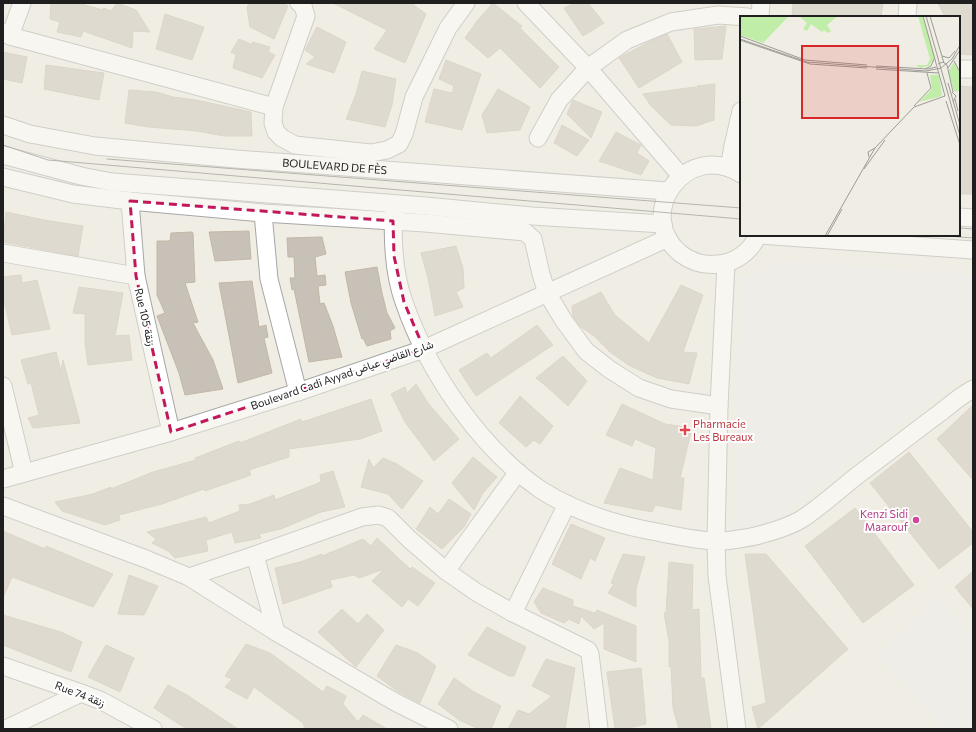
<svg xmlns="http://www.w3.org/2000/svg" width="976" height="732" font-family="Commissioner,Vazirmatn,sans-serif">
<rect width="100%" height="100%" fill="#f0eee4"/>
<!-- parking -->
<path fill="#ebebeb" d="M783,261L973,275V372L970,371L774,520L734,531L740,278Z
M938,597L973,636V729H943L878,655Z"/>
<!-- building -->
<path fill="#c8c1b7" stroke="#c3b7a6" d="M51,3H78L103,10V8L111,11L117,3L136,10L150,32L133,31L132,48L83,31L81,37L57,32L60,22L50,19Z
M249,3H282L288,6L274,39L250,27L247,8Z
M333,3H411L426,14L405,63L374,49L387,30Z
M493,3L522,26L520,28L559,67L540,88L500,48L488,58L465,38L477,21Z
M575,3H588L604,23L583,36L564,8Z
M793,3H883L881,17H792Z
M938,3H973V55L959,54V17H945Z
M165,14L204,27L192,60L156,49Z
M726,26L722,59L695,60L694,29Z
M317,27L346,42L334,73L306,64L315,57L305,50Z
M667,34L682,62L639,88L619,58L647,43Z
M239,39L253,45L252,42L270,47L268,52L275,55L262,78L233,68L236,55L231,52Z
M3,52L27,57L22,83L3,79Z
M446,60L481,74L462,130L425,122L434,89L452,93L454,86L439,79Z
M46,65L104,73L99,100L44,89Z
M362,71L396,79L392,105L385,127L346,119L356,94Z
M715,84L714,120L696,126L671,125L651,106L643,94L695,87L697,90V86Z
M959,86L973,87V194H959Z
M498,89L530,107L520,130L487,133L482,115Z
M129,90L156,92L173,97L196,100L251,112L252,136H224L197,131L148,127L125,123Z
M573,100L602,112L591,138L567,114Z
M562,125L589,140L577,156L554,143Z
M616,132L641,145L637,153L649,161L641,175L599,161Z
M6,212L44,220L83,226L78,256L3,242Z
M249,231L251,259L215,261L209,232Z
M192,232L193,233L195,282L185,283L198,322L193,323L213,360L223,389L185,395L179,373L157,316L165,313L157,295V241H170L171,233Z
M322,237L326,254L315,257L317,276L325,275L326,285L318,286L320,304L324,303L333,326L342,357L309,362L294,289L292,290L290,278H295L294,257H288L287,238Z
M456,246L463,268L464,288L456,292L463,307L435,316L428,278L421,253Z
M377,267L382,293L387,313L395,328L390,331L391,339L367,346L363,338L362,339L351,303L345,272Z
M21,275L22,283L37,280L50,329L12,335L3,297V277Z
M252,281L259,327L266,325L268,337L264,338L272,373L238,383L219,283Z
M681,285L703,295L683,352L697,353L689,384L657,378L630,366L610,352L594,336L581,327L573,317L572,306L601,292L615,315L649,343Z
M79,287L123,293L115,336L129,335L132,360L88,365L85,343V314L73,313Z
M537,325L553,345L476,396L459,370L487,353L491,358Z
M56,352L61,371L63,360L80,423L33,428L28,418L39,415L31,383L28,384L21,360Z
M563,356L587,381L568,406L546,386L536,378Z
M416,384L428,403L459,439L434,461L405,422L391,394L405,387L407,393Z
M520,396L553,426L540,444L534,440L526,447L499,423Z
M371,399L382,431L360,439L289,449V457L249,470L251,475L205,491L204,489L162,504L119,515L120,520L105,525L62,511L55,502L93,494L111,487V489L153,472L196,460L195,458L239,441L240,443L301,419L302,422Z
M622,404L665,424L692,428L680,478H684L681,510L655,505L652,512L604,503L620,468L653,480L656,448L635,439L632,446L606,435Z
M973,405V480L937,439Z
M909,452L973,532V543L939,569L870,483Z
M473,457L497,477L483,493L474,510L452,483Z
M383,458L397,464L423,481L402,509L388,494L361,487L369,459L373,468Z
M333,471L345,507L321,512L281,529L259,534L261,538L235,543L232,532L206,540L208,551L175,558L168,551L152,543L156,539L147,532L206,517L209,523L240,511L239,505L250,504L274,495L275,500L321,482L320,475Z
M449,499L471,514L464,527L442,549L416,529L430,507L438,514Z
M855,508L914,585L863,623L805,546Z
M571,524L605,538L595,561L590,558L581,579L552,564Z
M3,531L45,549L46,546L113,574L93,607L12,577L3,598Z
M377,538L410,569L412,567L435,583L418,606L408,599L402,607L372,581L384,569L359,578L354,575L330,580L332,587L283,604L275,568L300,562L322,554V556L363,539L371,546Z
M623,554L645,557L636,589V607L608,593L614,584L611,583Z
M745,554H766L848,649L758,729L752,707L766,703Z
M669,562L693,565L692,610L699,609L701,678H704L711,729H679L673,708L671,666L669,667V641L664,613H666Z
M973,571V609L955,587Z
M129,575L158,586L144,615L118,614Z
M543,588L573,600V606L595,613L597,610L636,626V662L604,649V623L594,629L581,616L579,624L569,619L564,623L541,613L534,602Z
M342,609L358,624L367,614L384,630L356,667L318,632Z
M3,615L61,632L82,642L71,672L3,645Z
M487,627L526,647L514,676H509L468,655Z
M246,644L270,653L323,692L327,686L346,696L343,704L358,722L363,715L387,729H305L303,723L254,687L247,699L225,687L232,679L225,676Z
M106,645L134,658L120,692L88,677Z
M396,645L418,653L436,666L420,703L397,691L377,676Z
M546,659L575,668L565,729H508L518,710L529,714L552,696L532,686Z
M641,668L646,724L624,729H615L607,672Z
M454,678L474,692L501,706L491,729H479L459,720L438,704Z
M168,685L187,695L238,729H187L171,719L154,708Z"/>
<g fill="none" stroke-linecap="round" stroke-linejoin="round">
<defs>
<g id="minor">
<path d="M299,3L303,6L306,16L274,107L273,123L276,132L282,138L295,145L371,153L387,150L399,144L404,134L414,97L448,28L466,3"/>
<path d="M526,3L588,68L681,176"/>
<path d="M760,17L761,3"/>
<path d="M907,17L908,3"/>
<path d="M3,32L10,36L274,107"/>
<path d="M10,36L22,3"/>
<path d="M959,69H973"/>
<path id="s1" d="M3,125L30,134L95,146L236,159L668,191"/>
<path d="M538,138L559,100L588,68L627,40L671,22L718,15L748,17"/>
<path d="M3,155L81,176L112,182L426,206L532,216L663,224"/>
<path d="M729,168L733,146L741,111"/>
<path d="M741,174C688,139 632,214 681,254C692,262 705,266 718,264C736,263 751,251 758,235"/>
<path d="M3,177L73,194L130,201L263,213L425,223L525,232L533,239L541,274L547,293L564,321L586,351L609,369L639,388L671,399L719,406"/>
<path d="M130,201L136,276L171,432"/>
<path d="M394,204C392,237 393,272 404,302C428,372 480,448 541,490C576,512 617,525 657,532C676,536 695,540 714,541C724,542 754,537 763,534C774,531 792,525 802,519C820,507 837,492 854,478C880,458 907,438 933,418C946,409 959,396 973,389"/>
<path d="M263,213L269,279L298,392"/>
<path d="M959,217L973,218"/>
<path d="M760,235L973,250"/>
<path d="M3,253L136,276"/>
<path d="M726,263L719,406L716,541L717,576L737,729"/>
<path d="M3,386L24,473"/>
<path d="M3,479L171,432L298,392L424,349L668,238"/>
<path d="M3,506L146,559L189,577L276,632L395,702L449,729"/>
<path d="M255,555L276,632"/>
<path d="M446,571L518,472"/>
<path d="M189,577L255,555L362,517L379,515L388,518L409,539L446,571L476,592L513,613L588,650L590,654L599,729"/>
<path d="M513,613L567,504"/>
<path d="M3,666L81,693L102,701L153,729"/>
<path d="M6,729L81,693"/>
</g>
</defs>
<!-- minor casing -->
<use href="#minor" stroke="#a6a6a6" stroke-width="19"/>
<!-- minor -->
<use href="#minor" stroke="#fff" stroke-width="17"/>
<!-- tram -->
<path stroke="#6d6d6d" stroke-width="1" d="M3,145L48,160L741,219
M107,159L741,208
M959,228L973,229
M933,235L973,238"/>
</g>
<!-- marked area -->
<path d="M0 0H976V732H0ZM130,201L393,221L394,256L404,302L424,349L171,432L136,276Z" fill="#f0eee4" fill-opacity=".55" fill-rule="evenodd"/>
<path fill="none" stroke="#c2185b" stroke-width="3" stroke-dasharray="8 5" stroke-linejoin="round" d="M130,201L393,221L394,256L404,302L424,349L171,432L136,276Z"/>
<!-- markers -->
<path fill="#e0444e" stroke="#fff" stroke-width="1.5" d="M683 424h4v4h4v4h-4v4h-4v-4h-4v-4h4z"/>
<circle fill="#d1479c" stroke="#fff" stroke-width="1.5" cx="916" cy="520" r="4"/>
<g text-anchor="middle" stroke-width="4" stroke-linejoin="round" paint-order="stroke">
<!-- street labels -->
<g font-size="11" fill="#1f1f1f" stroke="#fff">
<text dy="4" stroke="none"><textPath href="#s1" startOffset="335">BOULEVARD DE FÈS</textPath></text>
<text transform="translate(145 317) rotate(77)" y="4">Rue 105 زنقة</text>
<text transform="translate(342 375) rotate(-19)" y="4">Boulevard Cadi Ayyad شارع القاضي عياض</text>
<text transform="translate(80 694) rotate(21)" y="4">Rue 74 زنقة</text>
</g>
<!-- health labels -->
<g font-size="11" fill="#be3a42" stroke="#fff" text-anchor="start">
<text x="693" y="428">Pharmacie<tspan x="693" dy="13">Les Bureaux</tspan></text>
</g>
<!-- hotel labels -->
<g font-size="11" fill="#b23c85" stroke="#fff" text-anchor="end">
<text x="908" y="518">Kenzi Sidi<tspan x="908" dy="13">Maarouf</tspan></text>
</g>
</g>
<!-- overview -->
<g transform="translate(740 16)">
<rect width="220" height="220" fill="#f0eee4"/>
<path d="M49,0L23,27L0,19V1ZM59,0H98L87,9L91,15L88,17L84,14L82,16L71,8L67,15L63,13L67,7ZM178,0H183L195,41L189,50L180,52L176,49H187L190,43ZM214,46L220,57V73L217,76L214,75L208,56ZM190,59H199L202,80L179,86L192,73Z" fill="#c0eda8"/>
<path fill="none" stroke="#9c9b95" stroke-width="1" d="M186,0L220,120M190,0L204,47M0,20L65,44L127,49M0,23L67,46L186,55L201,52L212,43L220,29M0,24L70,48L127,52M202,40L209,42L215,35M214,45L220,56M198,48L203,46L207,49L213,76M136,50L188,53L196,51M208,52L220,34M136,53L198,57M185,53L191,50L194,43M208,67L220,109M212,76L216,80L213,86M215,83L218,95M206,85L220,129M174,90L191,72L187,57M129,141L128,136L135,132M124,153L145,124M85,220L135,132L174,91L205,80L183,0M87,220L102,193"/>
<path fill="#d62828" fill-opacity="0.15" stroke="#d62828" stroke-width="2" d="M62,30H158V102H62Z"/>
<rect width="220" height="220" fill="none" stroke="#1f1f1f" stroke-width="2"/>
</g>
<!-- border -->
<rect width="976" height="732" fill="none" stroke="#1f1f1f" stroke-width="8"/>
</svg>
